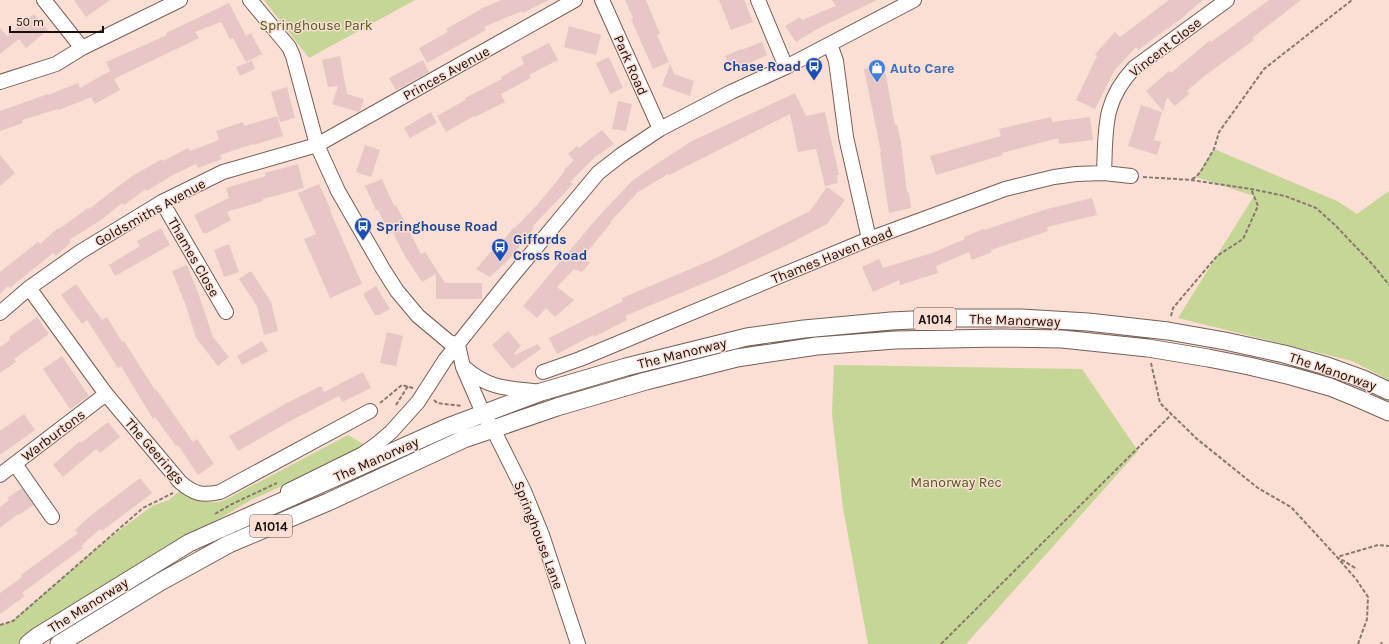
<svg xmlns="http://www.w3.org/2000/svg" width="1389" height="644" font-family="Karla,sans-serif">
<rect width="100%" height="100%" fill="#fbded4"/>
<!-- green -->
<path fill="#c5d696" d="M264,0H415L309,58Z
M1214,149L1337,201L1357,214L1389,191V380L1352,361L1178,318L1254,196L1196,177Z
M834,365L1082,369L1138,451L966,644H868L843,508L832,414Z
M348,435L368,447L251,500L219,519L165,547L35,630L17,644H0V626L13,620L104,542L152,506L169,500L183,488C198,500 203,505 223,501Z"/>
<!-- building -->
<path fill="#e6c7c6" d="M74,0H110L86,17Z
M501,0H549L523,13L522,11L484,27L486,30L427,63L419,48L448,32L446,29L480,10V9Z
M625,0H646L660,34L657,35L669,62L653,69L631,19L633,18Z
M719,0H744L753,22L731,30Z
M832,0H877L817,29L796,42L785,26L800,17L802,20L836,6Z
M1169,0H1203L1186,14V15L1138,50L1136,47L1114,71L1095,109L1076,100L1097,56L1095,54L1115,32L1120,37Z
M1269,0H1301L1252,38L1254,40L1203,77L1187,91L1189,94L1175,106L1167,97L1163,111L1146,91L1169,71L1171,73L1210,40L1211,42Z
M229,3L246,36L251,33L262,54L246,62L233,38L230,39L221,22L195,32L199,38L114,79L120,90L95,104L91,97L59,110L58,109L22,120L23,123L0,131V111L48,94V95L78,83L80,88L110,71L106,62L167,35L166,33Z
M34,14L48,30L26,48L19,39L0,54V28L7,36Z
M569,26L601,35L596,55L564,47Z
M762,42L767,55L732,71L725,56L741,49V50Z
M549,43L558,60L529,75L531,78L501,94L505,102L475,117L474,116L446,132L437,116L465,100V98L502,79L501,77L524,64L521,57Z
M340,56L347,94L364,99L360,111L358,112L332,104L338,86L328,87L322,60Z
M609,57L623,88L610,94L596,63Z
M423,60L429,72L396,90L389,78Z
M252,61L255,69L240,76L236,67Z
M670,64L674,74L694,81L690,96L662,86Z
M884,65L895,125H897L901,142L907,193L909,192L911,208L889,213L883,174L880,152H881L864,69Z
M287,87L295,118L280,122L271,92Z
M795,93L806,116L825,112L839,175H837L838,183L825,186L816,149L798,152L790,114L669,175L668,174L638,192L610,222L611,223L583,257L590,263L582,272L574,269L557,287L574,300L555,317L546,308L537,318L523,306L598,217L632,181L655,165L692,141Z
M618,101L632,104L626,131L612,129Z
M1141,105L1162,112L1154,140L1161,142L1157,155L1128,146Z
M431,112L437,123L410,138L404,128Z
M277,116L283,136L253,145V144L220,155L222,159L198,168L196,164L171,176L147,191L146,189L124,205L122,203L101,220L69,240L71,242L56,256L53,253L10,288L8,286L0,294V272L38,242L40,244L58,228L59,229L88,208L89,209L132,176L162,159L163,161L188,148L190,151L219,140L216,131L243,122L244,126Z
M1051,117L1052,122L1090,117L1093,140L1059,144L1058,138L1002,153L1003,155L936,175L930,156L1001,136L999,129Z
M602,130L614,144L595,157L570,182L573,184L532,227L534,228L511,257L490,277L476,269L496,246L498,247L514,227L515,228L538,204L565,171L564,170L574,160L568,154L577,146L579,148Z
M365,145L380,150L371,177L356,172Z
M0,155L15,173L0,186Z
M298,164L304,188L263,199V201L227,212L231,220L207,233H203L194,215L229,198L226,188L266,176L265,173Z
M382,179L394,206L396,205L421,254L425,252L445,283H482V299H436V274L422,282L403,253L393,232L390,234L378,210H376L365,186Z
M319,184L331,210L330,211L362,284L330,298L304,239L316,234L298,193Z
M827,187L845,200L827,224L785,246L721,276L625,316L627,320L594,337L593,335L557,354L549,338L623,301L622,298L714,259L810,211Z
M1092,198L1097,215L1047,227L1048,231L991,250L992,252L972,260L969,252L936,266L938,273L900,285L899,280L873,292L862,267L879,259L883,268L932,253L965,239L964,237L983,229L984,230L1047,209Z
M161,228L170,245L115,276L109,265L140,246L137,241Z
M229,244L239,272L224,277L214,250Z
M187,265L200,298L213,337L229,357L218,366L196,338L186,306L172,271Z
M251,271L271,302L278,331L264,335L257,306L239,279Z
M76,284L102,320L107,317L122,342L124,341L155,390L156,389L193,442L197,439L214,464L198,475L178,445L176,446L155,417L153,419L121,366L118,368L87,320L82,324L61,295Z
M376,286L390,309L379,315H375L363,294Z
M37,317L49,334L14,359L16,362L0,373V347L10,340L9,337Z
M508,331L521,346L514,353L515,355L538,344L541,349L512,369L492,345Z
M387,332L403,336L396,366L380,363Z
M262,341L268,351L242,365L237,356Z
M62,356L89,396L70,409L43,369Z
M363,372L371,388L342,402L339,396L294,419L238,451L229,436L287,403L321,386L324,392Z
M24,414L35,430L0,455V431Z
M108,422L120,437L100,453L96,449L63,477L53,465L80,441L81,443Z
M140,478L152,493L102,531L100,529L81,546L83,548L22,593L25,596L0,614V593L22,577L21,575L78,533L75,530L90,516Z
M22,488L34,505L19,515L18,514L0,528V507L9,500L7,498Z"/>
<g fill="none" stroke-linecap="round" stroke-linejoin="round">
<defs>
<path id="minor" d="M44,0L82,48
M250,0L289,47L293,56L317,145L338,191L383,269L397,291L418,316L449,342L458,345
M602,0L660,129
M758,0L786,67
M830,44L836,61L846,137L869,239
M0,82L56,64L82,48L180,0
M1104,173C1106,130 1102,102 1134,68L1227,0
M162,202L226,312
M29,288L106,394L180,482C194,494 202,496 220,492L370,411
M0,313L29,288L80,252L162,202L223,172L317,145L575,0
M458,345L463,367L483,413L493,429L524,491L542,535L578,644
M465,368C490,390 510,388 541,392
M543,372L580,359L869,239L1005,189L1054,177L1076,174L1104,173L1131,176
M15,464L52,517
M0,475L106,394
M288,491L363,454L377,444L391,432L418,402L445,360L509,280L598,173L621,155L660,129L731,92L786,67L914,0"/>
<path id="major" d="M28,644L38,636L189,543L448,427L541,392L626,367L747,337L804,329L891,321L955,318H1021L1088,322L1168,331L1225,341L1284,354L1327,366L1363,379L1389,391
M59,644L160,582L229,544L328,502L464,439L557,407L646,381L737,358L817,346L895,340L1000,338L1062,339L1148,348L1208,358L1249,366L1291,376L1330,387L1357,398L1389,412"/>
</defs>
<!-- minor casing -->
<use href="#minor" stroke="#775f56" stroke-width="16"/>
<!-- major casing -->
<use href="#major" stroke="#775f56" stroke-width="19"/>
<!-- path -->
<path stroke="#8b7871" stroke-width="2" stroke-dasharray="4 2" stroke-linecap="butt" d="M1143,177L1191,180L1251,189L1285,196L1316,208L1335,225L1374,266L1389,285
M1192,179L1196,177L1201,171L1214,149L1219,132L1264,69L1352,0
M1171,316L1173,308L1217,256L1243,239L1258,206L1251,189
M1151,363L1160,403L1197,439L1258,488L1291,507L1337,557L1357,569
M434,400L437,403L462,406
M380,403L402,385L413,388
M396,405L408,386
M215,514L232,504L277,483
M0,625L13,621L143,508L173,493
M1381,642L1382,644
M941,644L1171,415
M1358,644L1367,619L1368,597L1356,579L1337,557L1378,545L1389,546"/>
<!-- minor -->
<use href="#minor" stroke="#fff" stroke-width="14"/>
<!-- major -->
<use href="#major" stroke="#fff" stroke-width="17"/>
</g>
<!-- icons -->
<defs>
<symbol id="bus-pin" viewBox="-11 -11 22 30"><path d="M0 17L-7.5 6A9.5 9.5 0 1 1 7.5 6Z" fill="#1a4fb4" stroke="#fbded4"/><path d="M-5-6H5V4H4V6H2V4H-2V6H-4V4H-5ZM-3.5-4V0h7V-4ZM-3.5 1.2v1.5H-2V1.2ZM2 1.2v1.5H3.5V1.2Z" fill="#fff"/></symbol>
<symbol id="shop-pin" viewBox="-11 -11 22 30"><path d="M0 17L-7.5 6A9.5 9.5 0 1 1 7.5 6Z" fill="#3f7fe0" stroke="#fbded4"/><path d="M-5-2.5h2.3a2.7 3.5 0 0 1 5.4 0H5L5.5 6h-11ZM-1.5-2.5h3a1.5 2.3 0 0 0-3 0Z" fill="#fff"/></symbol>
</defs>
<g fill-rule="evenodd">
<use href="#bus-pin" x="804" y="56" width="20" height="27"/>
<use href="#shop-pin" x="867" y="58" width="20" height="27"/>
<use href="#bus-pin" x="353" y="216" width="20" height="27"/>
<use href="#bus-pin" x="490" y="237" width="20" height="27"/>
</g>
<g text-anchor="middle" stroke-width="3" stroke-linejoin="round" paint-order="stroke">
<!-- shield labels -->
<g fill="#fbded4" stroke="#5d4e48" stroke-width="1">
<rect x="914" y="308" width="42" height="22" rx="3"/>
<rect x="250" y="515" width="42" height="22" rx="3"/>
</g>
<g font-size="13" font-weight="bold" fill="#19100c">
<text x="935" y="324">A1014</text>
<text x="271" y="531">A1014</text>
</g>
<!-- park labels -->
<g font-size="14" fill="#4d5b1c" stroke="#fbded4">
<text x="316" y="30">Springhouse Park</text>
<text x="956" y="487">Manorway Rec</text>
</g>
<!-- street labels -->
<g font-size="14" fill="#19100c" stroke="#fbded4">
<text transform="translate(1165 47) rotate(-38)" y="5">Vincent Close</text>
<text transform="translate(631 65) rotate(66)" y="5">Park Road</text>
<text transform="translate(446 73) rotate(-29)" y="5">Princes Avenue</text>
<text transform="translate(150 212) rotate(-29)" y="5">Goldsmiths Avenue</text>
<text transform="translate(832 255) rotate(-22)" y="5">Thames Haven Road</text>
<text transform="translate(194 257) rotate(60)" y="5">Thames Close</text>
<text transform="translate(1015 320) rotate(2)" y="5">The Manorway</text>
<text transform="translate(682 353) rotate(-14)" y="5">The Manorway</text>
<text transform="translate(1333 371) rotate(19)" y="5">The Manorway</text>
<text transform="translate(53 435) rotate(-37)" y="5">Warburtons</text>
<text transform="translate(155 451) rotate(49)" y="5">The Geerings</text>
<text transform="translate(376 459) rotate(-24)" y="5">The Manorway</text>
<text transform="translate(539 535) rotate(69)" y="5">Springhouse Lane</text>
<text transform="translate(88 605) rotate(-32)" y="5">The Manorway</text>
</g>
<!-- transit labels -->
<g font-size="14" font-weight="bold" fill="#164399" stroke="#fbded4" text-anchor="start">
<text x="801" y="71" text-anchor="end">Chase Road</text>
<text x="376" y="231">Springhouse Road</text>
<text x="513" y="244">Giffords<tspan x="513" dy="16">Cross Road</tspan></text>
</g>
<!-- shop labels -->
<g font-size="14" font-weight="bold" fill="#366cbe" stroke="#fbded4" text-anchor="start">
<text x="890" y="73">Auto Care</text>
</g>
</g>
<!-- scale -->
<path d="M10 26v6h93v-6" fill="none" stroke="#19100c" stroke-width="2"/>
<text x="16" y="26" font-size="12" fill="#19100c" stroke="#fbded4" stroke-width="3" paint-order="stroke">50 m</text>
</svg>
